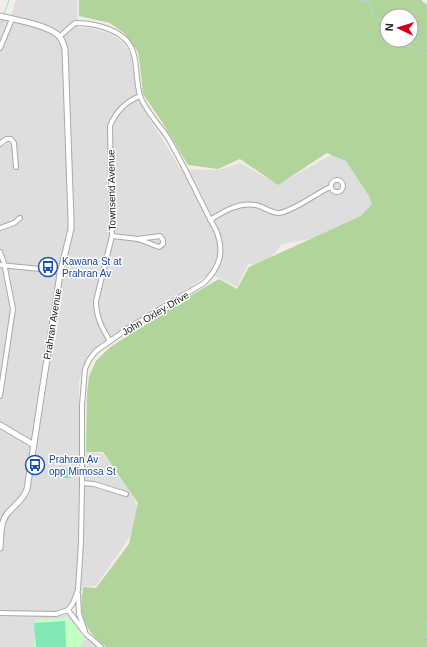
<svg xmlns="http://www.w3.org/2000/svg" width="427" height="647" font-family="Arial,sans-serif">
<rect width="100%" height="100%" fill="#f2ede7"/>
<!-- residential -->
<path fill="#dfdede" d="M16,0H77L78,28H91L109,33L123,42L131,55L137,95L143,108L171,153L180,169L218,170L240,163L278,184L335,153L346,156L379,212L365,229L282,244L265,265L248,264L237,287L215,276H206L170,301L113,335L99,345L87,359L79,382V452L102,453L129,486L142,519L96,586L76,587L75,595L69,606L65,609L82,635L98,647H0V13L11,16Z"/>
<!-- forest -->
<path fill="#b0d499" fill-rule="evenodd" d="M79,0H421L427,5V647H106C83,629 79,616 83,587L96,588L129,544L138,503L103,452H86L87,393L89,376L96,361L109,348L188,297L219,279L237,289L249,267L361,216L372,204L369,196L346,161L327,153L278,185L240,159L218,169L188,165L162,122L143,94L140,65L138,52L125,34L110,23L79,16ZM387,16H411V40H387Z"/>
<!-- park -->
<path fill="#c3fec2" d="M67,617L85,639L79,647H34L36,619H55Z"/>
<!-- pitch -->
<path fill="#80e7b5" d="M54,468L71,469V478H53Z
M65,621L66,647H36L34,623Z"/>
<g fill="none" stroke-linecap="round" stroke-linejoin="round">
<!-- stream -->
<path stroke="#a5dbe3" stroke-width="1" d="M361,0L368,1
M368,0L372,12L387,30
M4,14L9,0
M0,26L3,19
M397,40L427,54
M427,623L425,635L427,638"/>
<defs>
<path id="minor" d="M0,48L12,19
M0,144C4,140 6,138 11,139L14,143L16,167
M331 186a6 6 0 1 1 12 0a6 6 0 1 1-12 0Z
M210,220C224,211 239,202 256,205C264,207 271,213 279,213C291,212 315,195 326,189L331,187
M0,228L14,223L20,218
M112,236L138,239L159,247L163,244V240L160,236L138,239
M0,252L4,263L13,309L0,396
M0,265L60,271
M110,341C102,328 96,317 96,301L112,236L110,126C116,111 125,102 140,96
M82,483L94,484L126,494
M78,594L79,614L85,631
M68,610L86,634L101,647
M0,613L56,614L68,610L73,603L78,590L81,542L82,483V405L85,369L89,360L96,351L130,327L204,283C220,267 225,252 216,230C199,200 186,168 168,138C161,127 142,106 140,95C134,76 140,52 124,38C111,27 91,23 75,23L59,37"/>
<path id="tertiary" d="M0,16C16,20 49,25 60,37C62,40 64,45 65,49L71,220V229L60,274L27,489C23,501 14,505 7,514C0,523 1,537 0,548
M0,425L34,445"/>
</defs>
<!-- minor casing -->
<use href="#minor" stroke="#a8a8a8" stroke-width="6"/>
<!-- tertiary casing -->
<use href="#tertiary" stroke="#a8a8a8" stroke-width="7"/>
<!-- minor -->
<use href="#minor" stroke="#fff" stroke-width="4"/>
<!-- tertiary -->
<use href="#tertiary" stroke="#fff" stroke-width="5"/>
</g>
<!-- icons -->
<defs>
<symbol id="bus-ring" viewBox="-11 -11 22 22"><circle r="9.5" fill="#fff" stroke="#1a4fb4" stroke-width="1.5"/><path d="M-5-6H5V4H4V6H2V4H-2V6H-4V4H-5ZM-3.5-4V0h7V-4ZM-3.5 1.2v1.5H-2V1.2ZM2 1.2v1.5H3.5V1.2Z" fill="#1a4fb4"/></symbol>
</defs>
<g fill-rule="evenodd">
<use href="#bus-ring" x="37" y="256" width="22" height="22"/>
<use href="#bus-ring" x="24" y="454" width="22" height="22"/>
</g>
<g text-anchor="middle" stroke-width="3" stroke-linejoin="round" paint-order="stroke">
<!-- street labels -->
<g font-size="10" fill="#212121" stroke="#fff">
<text transform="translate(111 190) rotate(-91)" y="4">Townsend Avenue</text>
<text transform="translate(155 313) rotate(-31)" y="4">John Oxley Drive</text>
<text transform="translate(52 324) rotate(-81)" y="4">Prahran Avenue</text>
</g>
<!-- transit labels -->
<g font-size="10" fill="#164399" stroke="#fff" text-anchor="start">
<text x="62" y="265">Kawana St at<tspan x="62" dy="12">Prahran Av</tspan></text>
<text x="49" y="463">Prahran Av<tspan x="49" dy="12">opp Mimosa St</tspan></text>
</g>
</g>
<!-- north arrow -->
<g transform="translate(399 28) rotate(274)"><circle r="19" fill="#ffffff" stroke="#a6a6a6"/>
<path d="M0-3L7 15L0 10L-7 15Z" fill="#d20015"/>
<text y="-6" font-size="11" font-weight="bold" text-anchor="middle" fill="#212121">N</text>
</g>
</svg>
